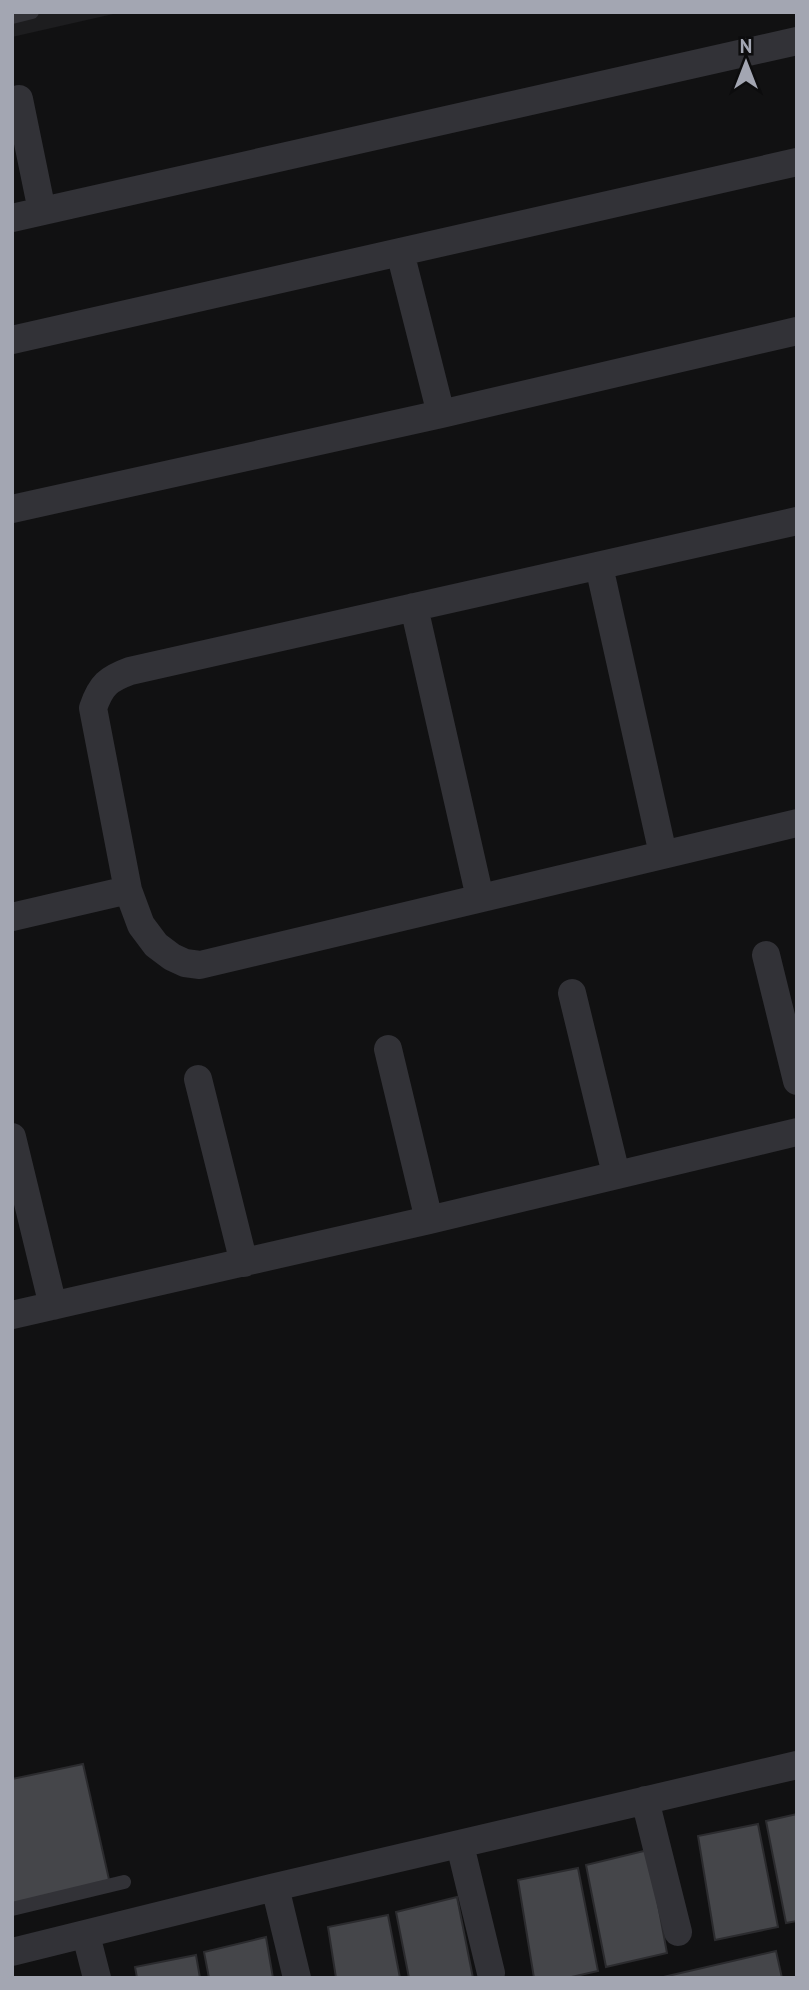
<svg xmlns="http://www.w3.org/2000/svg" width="809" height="1990" font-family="'PT Sans',sans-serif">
<rect width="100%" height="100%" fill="#111112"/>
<!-- built -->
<path fill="#1d1d1f" d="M12,12H122L12,37Z"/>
<!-- building -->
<path fill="#45464a" stroke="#2b2b2e" stroke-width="2" d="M83,1764L110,1884L12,1906V1779Z
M797,1814V1921L786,1923L766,1821Z
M758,1824L778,1927L715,1940L698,1836Z
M648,1850L667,1953L606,1967L586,1865Z
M578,1868L598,1971L567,1978H534L518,1880Z
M457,1897L473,1978H409L396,1912Z
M388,1915L400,1978H336L328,1927Z
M266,1937L273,1978H209L204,1952Z
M776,1951L782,1978H659Z
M196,1955L200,1978H137L135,1967Z"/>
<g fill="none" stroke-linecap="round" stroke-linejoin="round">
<!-- lane -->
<path stroke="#323237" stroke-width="14" d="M12,17L32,12
M12,1909L124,1882"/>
<!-- street -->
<path stroke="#323237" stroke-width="28" d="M19,99L42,211
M12,218L797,41
M400,252L441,414
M12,340L797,162
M12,509L441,414L797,331
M797,521L130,671C108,679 101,685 93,708L128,890L141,925L156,945L172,957L185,963L200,965L797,823
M599,566L663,854
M414,607L480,898
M12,917L128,890
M766,955L797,1081
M572,993L616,1174
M388,1049L429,1220
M198,1079L244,1263
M12,1137L53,1306
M12,1315L429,1220L797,1132
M645,1800L678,1932
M460,1845L491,1973
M275,1887L297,1978
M86,1935L97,1978
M12,1952L275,1887L797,1765"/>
</g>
<!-- border -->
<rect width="809" height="1990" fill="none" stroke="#a3a6b2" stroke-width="28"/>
<!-- north arrow -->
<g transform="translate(746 63)" stroke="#0c0c0d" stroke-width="5" paint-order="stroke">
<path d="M0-5L12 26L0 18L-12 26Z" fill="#a3a6b2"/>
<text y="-10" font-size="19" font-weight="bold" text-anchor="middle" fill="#a3a6b2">N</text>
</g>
</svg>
